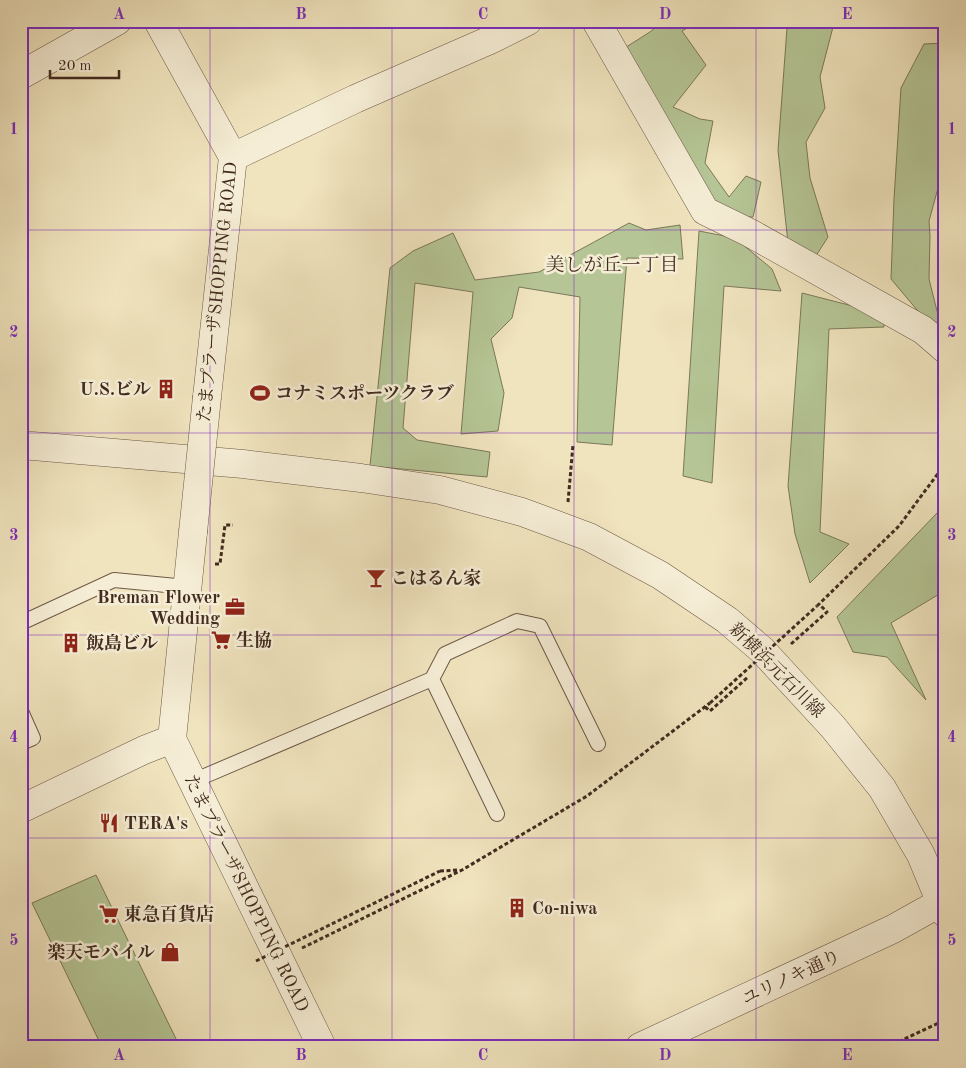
<svg xmlns="http://www.w3.org/2000/svg" width="966" height="1068" font-family="'Old Standard TT','Noto Serif JP',serif">
<rect width="100%" height="100%" fill="#f0e4be"/>
<filter id="stains"><feTurbulence type="fractalNoise" baseFrequency=".004" numOctaves="4"/><feColorMatrix values="0 0 0 0 .2 0 0 0 0 .09 0 0 0 0 .02 0 0 0 .5 -.17"/></filter>
<radialGradient id="worn" r=".72"><stop offset=".6" stop-color="#630" stop-opacity="0"/><stop offset="1" stop-color="#630" stop-opacity=".3"/></radialGradient>
<!-- green -->
<path fill="#b5c595" stroke="#7b785a" d="M663,21H699L682,31L706,65L673,107L700,119L713,121L705,163L729,197L746,176L761,182L753,217H732L694,183L623,49L650,32Z
M786,21H848L833,27L820,77L825,108L806,142L810,178L828,237L814,259L788,243L778,150L787,28Z
M945,43V73L938,93L940,139L938,188L929,221L930,236L929,279L938,315L945,318V339L928,323L891,279L894,199L901,88L924,44Z
M629,223L646,230L680,225L683,259L627,258L612,445L577,442L580,297L519,287L512,318L491,339L504,393L498,431L461,434L473,292L415,283L403,428L417,440L490,452L487,477L370,466L390,268L413,251L453,233L475,280L539,272Z
M699,231L735,238L772,269L781,291L724,286L712,483L683,476Z
M802,293L884,314V327L829,329L820,532L849,544L810,583L795,534L788,486Z
M938,512L945,524V600L941,593L891,623L926,700L887,657L853,652L837,617Z
M96,875L180,1047H102L32,903Z"/>
<g fill="none" stroke-linecap="round" stroke-linejoin="round">
<defs>
<path id="service" d="M21,623L114,580L187,587
M432,679L497,814
M21,711L33,738L21,743
M193,781L432,679L445,654L517,621L540,626L598,744"/>
<path id="minor" d="M596,21L705,211L750,233L923,330L945,349
M21,75L117,21
M233,157L355,99L490,40L528,21"/>
<path id="tertiary" d="M158,21L233,157L207,397
M21,445L243,464L361,478L440,490L522,512L589,537L660,575L727,620L762,650L833,727L882,788L921,855L945,913
M193,532L172,739L322,1047
M21,809L144,750L172,739
M640,1047L893,929L945,900"/>
</defs>
<!-- service casing -->
<use href="#service" stroke="#6d5947" stroke-width="16"/>
<!-- minor casing -->
<use href="#minor" stroke="#6d5947" stroke-width="29"/>
<!-- tertiary casing -->
<use href="#tertiary" stroke="#6d5947" stroke-width="29"/>
<!-- path -->
<path stroke="#412b1f" stroke-width="3" stroke-dasharray="4 2.5" stroke-linecap="butt" d="M568,502L573,445
M215,564H220L225,525H233
M817,606L899,526L945,464
M791,644L827,612L819,604
M705,707L710,711L748,677
M440,871L459,870
M302,948L462,870L587,796L710,703
M887,1047L945,1020"/>
<!-- service -->
<use href="#service" stroke="#f5edd5" stroke-width="14"/>
<!-- minor -->
<use href="#minor" stroke="#f5edd5" stroke-width="28"/>
<!-- tertiary -->
<use href="#tertiary" stroke="#f5edd5" stroke-width="28"/>
<defs>
<path id="tertiary-bridge" d="M193,532L207,397"/>
</defs>
<!-- tertiary-bridge casing -->
<use href="#tertiary-bridge" stroke="#6d5947" stroke-width="29" stroke-linecap="butt"/>
<!-- path-bridge -->
<path stroke="#412b1f" stroke-width="3" stroke-dasharray="4 2.5" stroke-linecap="butt" d="M710,703L817,606
M256,961L440,871"/>
<!-- tertiary-bridge -->
<use href="#tertiary-bridge" stroke="#f5edd5" stroke-width="28"/>
</g>
<!-- grid -->
<path fill="none" stroke="#7b2cbf" stroke-width="1" stroke-opacity="0.55" d="M210,21V1047M392,21V1047M574,21V1047M756,21V1047M21,230H945M21,433H945M21,635H945M21,838H945"/>
<!-- icons -->
<defs>
<symbol id="building-bare" viewBox="-9 -9 18 18"><path d="M-4-6H4V6H1V3H-1V6H-4ZM-2.5-4.3h1.7v1.8h-1.7ZM.8-4.3h1.7v1.8H.8ZM-2.5-1h1.7V.8h-1.7ZM.8-1h1.7V.8H.8Z" fill="#8f2418" stroke="#f5edd5" stroke-width="2.5" paint-order="stroke"/></symbol>
<symbol id="stadium-bare" viewBox="-9 -9 18 18"><path d="M0-5a6.5 5 0 1 0 0 10a6.5 5 0 1 0 0-10ZM-3.5-1.8h7v3.6h-7Z" fill="#8f2418" stroke="#f5edd5" stroke-width="2.5" paint-order="stroke"/></symbol>
<symbol id="bar-bare" viewBox="-9 -9 18 18"><path d="M-6-5H6L.8 .8V4.5H3.5V6h-7V4.5H-.8V.8Z" fill="#8f2418" stroke="#f5edd5" stroke-width="2.5" paint-order="stroke"/></symbol>
<symbol id="office-bare" viewBox="-9 -9 18 18"><path d="M-6-3h4V-5.5h4V-3h4V5H-6ZM-1-4.5V-3h2v-1.5ZM-6 0V1H6V0Z" fill="#8f2418" stroke="#f5edd5" stroke-width="2.5" paint-order="stroke"/></symbol>
<symbol id="supermarket-bare" viewBox="-9 -9 18 18"><path d="M-6-5.5h2.5l.6 2H6L4.5 2H-2.5L-4.4-4H-6ZM-1.5 3.2a1.3 1.3 0 1 0 .1 0ZM3 3.2a1.3 1.3 0 1 0 .1 0Z" fill="#8f2418" stroke="#f5edd5" stroke-width="2.5" paint-order="stroke"/></symbol>
<symbol id="restaurant-bare" viewBox="-9 -9 18 18"><path d="M-5-6h1v4h1v-4h1v4h1v-4h1v5L-1.5 .5V6h-2V.5L-5-1ZM5-6V6H3V1.5H1.5Q1.5-4 5-6Z" fill="#8f2418" stroke="#f5edd5" stroke-width="2.5" paint-order="stroke"/></symbol>
<symbol id="shop-bare" viewBox="-9 -9 18 18"><path d="M-5-2.5h2.3a2.7 3.5 0 0 1 5.4 0H5L5.5 6h-11ZM-1.5-2.5h3a1.5 2.3 0 0 0-3 0Z" fill="#8f2418" stroke="#f5edd5" stroke-width="2.5" paint-order="stroke"/></symbol>
</defs>
<g fill-rule="evenodd">
<use href="#building-bare" x="152" y="375" width="28" height="28"/>
<use href="#stadium-bare" x="246" y="379" width="28" height="28"/>
<use href="#bar-bare" x="362" y="564" width="28" height="28"/>
<use href="#office-bare" x="221" y="593" width="28" height="28"/>
<use href="#supermarket-bare" x="207" y="626" width="28" height="28"/>
<use href="#building-bare" x="57" y="629" width="28" height="28"/>
<use href="#restaurant-bare" x="95" y="809" width="28" height="28"/>
<use href="#building-bare" x="503" y="894" width="28" height="28"/>
<use href="#supermarket-bare" x="95" y="900" width="28" height="28"/>
<use href="#shop-bare" x="156" y="938" width="28" height="28"/>
</g>
<g text-anchor="middle" stroke-width="5" stroke-linejoin="round" paint-order="stroke">
<!-- street labels -->
<g font-size="18" fill="#412b1f" stroke="#f5edd5">
<text transform="translate(217 292) rotate(-84)" y="6">たまプラーザSHOPPING ROAD</text>
<text transform="translate(777 670) rotate(45)" y="6">新横浜元石川線</text>
<text transform="translate(247 893) rotate(64)" y="6">たまプラーザSHOPPING ROAD</text>
<text transform="translate(791 977) rotate(-25)" y="6">ユリノキ通り</text>
</g>
<!-- poi labels -->
<g font-size="18" font-weight="bold" fill="#412b1f" stroke="#f5edd5" text-anchor="start">
<text x="151" y="395" text-anchor="end">U.S.ビル</text>
<text x="275" y="399">コナミスポーツクラブ</text>
<text x="391" y="584">こはるん家</text>
<text x="220" y="603" text-anchor="end">Breman Flower<tspan x="220" dy="21">Wedding</tspan></text>
<text x="236" y="646">生協</text>
<text x="86" y="649">飯島ビル</text>
<text x="124" y="829">TERA's</text>
<text x="532" y="914">Co-niwa</text>
<text x="124" y="920">東急百貨店</text>
<text x="155" y="958" text-anchor="end">楽天モバイル</text>
</g>
<!-- neighbourhood labels -->
<g font-size="19" fill="#412b1f" stroke="#f5edd5">
<text x="612" y="271">美しが丘一丁目</text>
</g>
</g>
<!-- margin -->
<rect width="966" height="1068" fill="none" stroke="#f0e4be" stroke-width="55"/>
<!-- scale -->
<path d="M50 70v8h69v-8" fill="none" stroke="#412b1f" stroke-width="2.5"/>
<text x="58" y="70" font-size="15" fill="#412b1f" stroke="#f5edd5" stroke-width="4" paint-order="stroke">20 m</text>
<rect x="28" y="28" width="910" height="1012" fill="none" stroke="#7b2cbf" stroke-width="2"/>
<g font-size="16" text-anchor="middle" font-weight="bold" fill="#7b2cbf">
<text x="119" y="19">A</text>
<text x="301" y="19">B</text>
<text x="483" y="19">C</text>
<text x="665" y="19">D</text>
<text x="847" y="19">E</text>
<text x="14" y="134">1</text>
<text x="952" y="134">1</text>
<text x="14" y="337">2</text>
<text x="952" y="337">2</text>
<text x="14" y="540">3</text>
<text x="952" y="540">3</text>
<text x="14" y="742">4</text>
<text x="952" y="742">4</text>
<text x="14" y="945">5</text>
<text x="952" y="945">5</text>
<text x="119" y="1060">A</text>
<text x="301" y="1060">B</text>
<text x="483" y="1060">C</text>
<text x="665" y="1060">D</text>
<text x="847" y="1060">E</text>
</g>
<rect width="100%" height="100%" filter="url(#stains)"/>
<rect width="100%" height="100%" fill="url(#worn)"/>
</svg>
